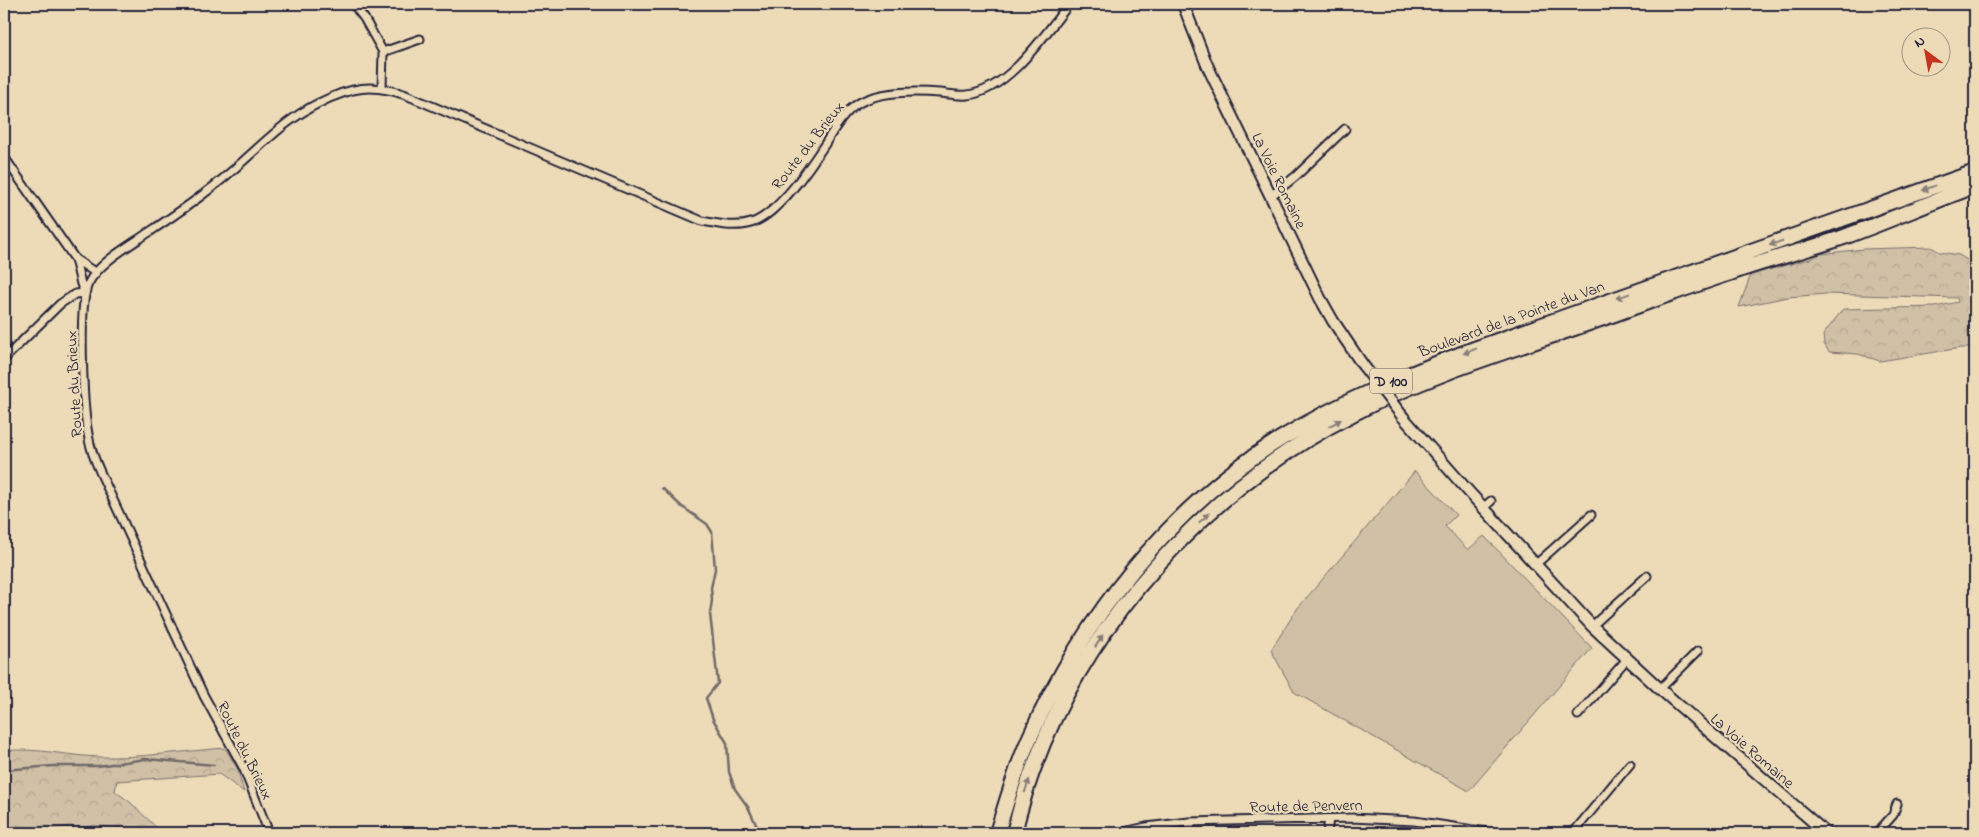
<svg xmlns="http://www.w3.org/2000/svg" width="1979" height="837" font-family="'Indie Flower',sans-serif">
<defs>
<pattern id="forest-crowns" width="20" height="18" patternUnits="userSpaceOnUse" patternTransform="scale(1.25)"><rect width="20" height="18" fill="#d0c0a6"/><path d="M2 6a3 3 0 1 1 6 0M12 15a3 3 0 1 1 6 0" fill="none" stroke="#b2a590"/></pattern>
</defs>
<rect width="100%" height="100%" fill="#eddbb8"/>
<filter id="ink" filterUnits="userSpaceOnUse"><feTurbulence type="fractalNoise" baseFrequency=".02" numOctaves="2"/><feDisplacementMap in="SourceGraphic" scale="10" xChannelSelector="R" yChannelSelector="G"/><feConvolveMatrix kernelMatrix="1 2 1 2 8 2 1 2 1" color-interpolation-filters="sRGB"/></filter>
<g filter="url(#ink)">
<!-- grass -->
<path fill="#d0c0a6" stroke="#797170" d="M1415,471L1456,515L1445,526L1468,550L1484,536L1592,648L1469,791L1294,692L1271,650L1297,609Z"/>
<!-- forest -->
<path fill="url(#forest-crowns)" stroke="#797170" d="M1931,247L1940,252L1959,255L1972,263L1975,262V348H1961L1880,361L1858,354L1829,352L1824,344L1823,335L1843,309L1935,307L1958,302L1957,298L1826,294L1788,297L1739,307L1751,274L1810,259L1820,254L1863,249Z
M225,748L237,768L244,792L219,774L117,781L115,791L130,802L158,829L98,826L4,830V751C35,747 67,756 99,757C141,758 184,751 225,748Z"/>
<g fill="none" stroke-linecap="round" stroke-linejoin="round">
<!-- stream -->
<path stroke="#716a6b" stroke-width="2.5" d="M662,488L681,506L707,524L712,532L715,569L711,588L712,600L710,614L718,683L706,698L713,719L727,743L729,772L735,789L748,807L760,833
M4,770L53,766H98L146,759L214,765"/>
<defs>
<path id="street" d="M353,4L364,18L383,52L382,88
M383,52L420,39
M4,157L75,259L81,284L85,293L75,294L60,304L4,359
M1271,196L1296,176L1345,129
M75,259L96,273
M1483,508L1491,501
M1535,565L1591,515
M1592,626L1647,576
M1660,689L1698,651
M1578,715L1627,659
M269,833L243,767L204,696L101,474C95,461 90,448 88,434C83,407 78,306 88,284C98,264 124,249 142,237C173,216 205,195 233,170C261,146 286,119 319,103C351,87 372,83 406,95L702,221C718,224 736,228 751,223C778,215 810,167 825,144C834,129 844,112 859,103C881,90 915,91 940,93C949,94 958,96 967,95C1008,91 1045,34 1069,4
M1119,833L1146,827L1189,822L1351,818L1414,821L1493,833
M1327,833L1329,819
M1573,833L1630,764
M1877,833L1893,815L1897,804"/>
<path id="secondary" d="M1183,4L1207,65L1320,298L1333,321L1362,364
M1403,417L1469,492L1592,626L1660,689L1826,833"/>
<path id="highway" d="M997,833C1007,801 1016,768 1030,737C1083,618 1170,507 1282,438C1344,400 1409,374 1477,348L1975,172
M1014,833C1057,652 1190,497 1354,413C1433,372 1522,347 1606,317C1648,302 1690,286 1733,272C1770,259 1807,250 1844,237C1888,221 1931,202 1975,186"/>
</defs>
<!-- street casing -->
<use href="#street" stroke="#22223b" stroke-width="11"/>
<!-- secondary casing -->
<use href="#secondary" stroke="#22223b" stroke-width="14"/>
<!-- highway casing -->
<use href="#highway" stroke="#22223b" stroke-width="18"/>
<!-- street -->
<use href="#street" stroke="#eddbb8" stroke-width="7"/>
<!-- secondary -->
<use href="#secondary" stroke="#eddbb8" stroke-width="10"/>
<!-- highway -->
<use href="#highway" stroke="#eddbb8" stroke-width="14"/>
<defs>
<path id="secondary-bridge" d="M1362,364L1403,417"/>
</defs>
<!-- secondary-bridge casing -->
<use href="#secondary-bridge" stroke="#22223b" stroke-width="14" stroke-linecap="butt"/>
<!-- secondary-bridge -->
<use href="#secondary-bridge" stroke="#eddbb8" stroke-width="10"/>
</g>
<!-- one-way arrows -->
<defs><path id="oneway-solid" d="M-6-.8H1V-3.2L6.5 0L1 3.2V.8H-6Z" transform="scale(1.25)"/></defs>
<g fill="#887e7a">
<use href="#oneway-solid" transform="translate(1929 188) rotate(160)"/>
<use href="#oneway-solid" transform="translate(1776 243) rotate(161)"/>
<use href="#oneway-solid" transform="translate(1623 296) rotate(160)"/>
<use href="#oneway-solid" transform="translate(1470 351) rotate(159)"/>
<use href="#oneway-solid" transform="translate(1335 423) rotate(-29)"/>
<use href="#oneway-solid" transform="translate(1204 518) rotate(-42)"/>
<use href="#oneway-solid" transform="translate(1099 641) rotate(-58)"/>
<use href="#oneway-solid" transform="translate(1027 786) rotate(-71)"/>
</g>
</g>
<g text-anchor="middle" stroke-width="4.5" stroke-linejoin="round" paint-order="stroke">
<!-- shield labels -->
<rect fill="#eddbb8" stroke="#5f5a60" stroke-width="1" x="1370" y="368.5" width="42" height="25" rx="4"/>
<g font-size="15" font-weight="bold" fill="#22223b">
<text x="1391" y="386">D 100</text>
</g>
<!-- street labels -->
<g font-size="16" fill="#22223b" stroke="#eddbb8">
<text transform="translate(807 145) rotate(-52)" y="6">Route du Brieux</text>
<text transform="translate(1280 180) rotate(64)" y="6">La Voie Romaine</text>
<text transform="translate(1511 318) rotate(-20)" y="6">Boulevard de la Pointe du Van</text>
<text transform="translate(73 384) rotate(-93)" y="6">Route du Brieux</text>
<text transform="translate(246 750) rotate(64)" y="6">Route du Brieux</text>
<text transform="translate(1753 750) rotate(41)" y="6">La Voie Romaine</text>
<text transform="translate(1306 805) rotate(-1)" y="6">Route de Penvern</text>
</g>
</g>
<!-- margin -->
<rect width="1979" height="837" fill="none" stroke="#eddbb8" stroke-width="20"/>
<rect x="10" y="10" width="1959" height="817" fill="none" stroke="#22223b" stroke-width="2" filter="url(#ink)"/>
<!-- north arrow -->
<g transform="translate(1926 52) rotate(328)"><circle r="24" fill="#eddbb8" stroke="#9c9186"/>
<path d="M0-4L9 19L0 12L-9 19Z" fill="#c8321e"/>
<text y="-8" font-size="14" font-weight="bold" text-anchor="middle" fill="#22223b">N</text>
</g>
</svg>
